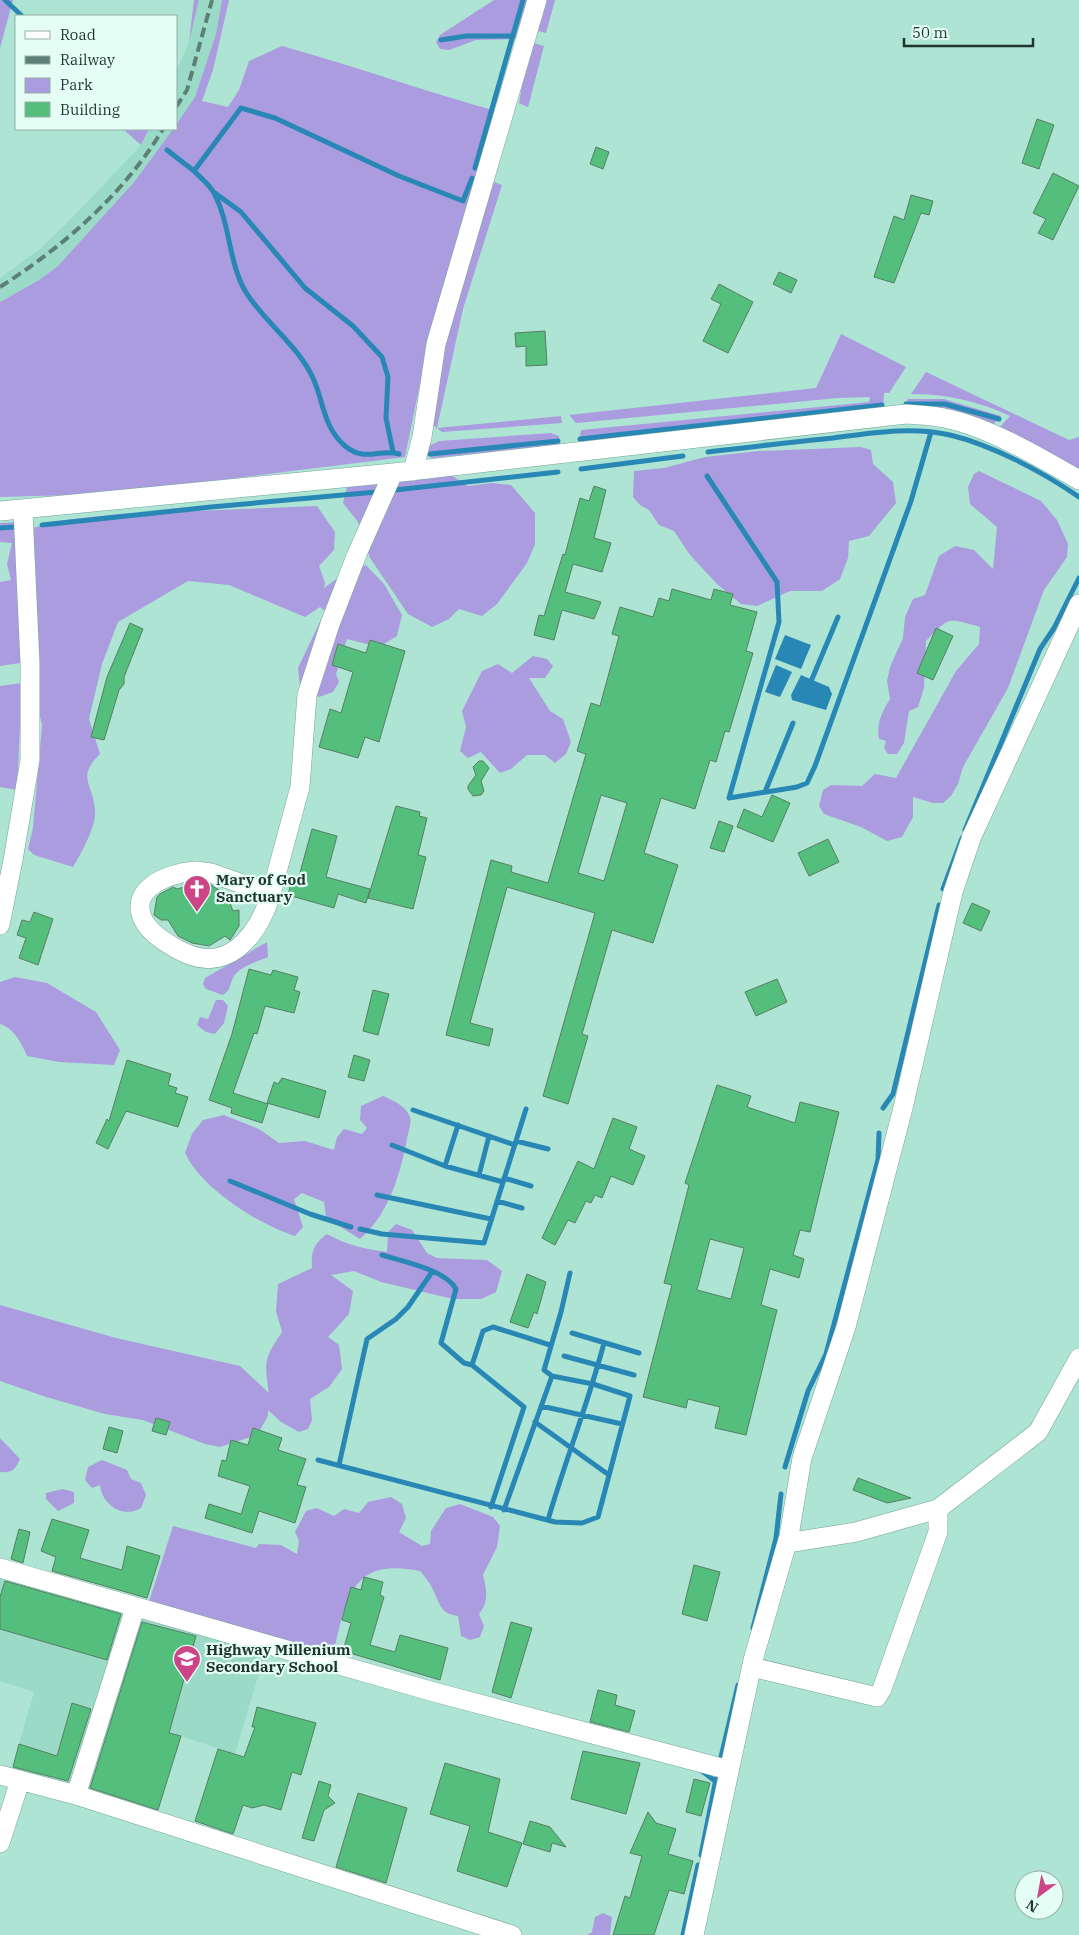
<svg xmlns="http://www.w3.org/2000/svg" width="1079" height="1935" font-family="'IBM Plex Serif',serif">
<rect width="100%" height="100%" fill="#aee4d3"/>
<!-- built -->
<path fill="#9bdac7" d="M199,0H222L216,34L195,97L176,125V72L189,42Z
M149,129H173L135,181L58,266L39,280L0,302V278L41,248L75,215L141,145Z
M0,1576L126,1615L74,1789L11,1771L34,1692L0,1681Z
M135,1617L265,1653L235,1754L181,1736L156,1815L84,1793Z"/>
<!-- green -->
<path fill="#ab9ce0" d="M0,0H13L0,48Z
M194,0H199L189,42Z
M222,0H229L213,70L202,101L228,107L239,90L249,61L282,46C354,66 424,91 496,111L425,359L405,457L108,494L0,497V302L39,280L58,266L135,181L173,129H176V125L195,97L216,34Z
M494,0H528L518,39L476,40L449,50L440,49L436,42L440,35Z
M542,0H555L546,33L534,30Z
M530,42L544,46L528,107L519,103Z
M123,129H149L141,145Z
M494,182L502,185L463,309L437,428L561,416L562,423L442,432L429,422L445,333L465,263Z
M841,334L906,367L889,393H884L883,409L579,443L581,430L869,402L870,397L838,398L576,423L569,415L816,388Z
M926,372L1069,440L1079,437V469L999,428L1010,416C978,401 947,394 911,394Z
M908,399H944L1001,416L993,425L909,407L906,404Z
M551,433L559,436L560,445L433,458L428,456L429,446L439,441Z
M861,447L871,450L873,464L893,482L896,503L869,536L849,541L848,558L840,579L822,591H790L757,606L741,604L717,584L690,555L674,531L659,525L649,510L640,505L633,497L634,471L664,468L705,457L759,451Z
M979,471L1041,501L1057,520L1068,544L1067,557L1044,590L1008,688L963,767L958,784L951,796L943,803H933L913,797V817L902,837L887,841L861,827L824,814L819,806L823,790L831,785L862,786L875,774L896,778L956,671L979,644L980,627C947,618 950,616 926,641L924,688L918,707L909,711L904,743L897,754H888L884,748L886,741L879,739C876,724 882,712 890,699L887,681L890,667L903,638L905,617L913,599L925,595L939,556L955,546L974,550L993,569L997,527L970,504L968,487L974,474Z
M448,473L468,486L492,483L511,485L535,513V544L527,563L497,604L482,616L459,609L449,619L432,627L408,614L370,558L358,522L343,503L347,487L354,482Z
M317,506L335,532L334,550L319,566L325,583L324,588L339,577L366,565L384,584L402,615L397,636L379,647L347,639L336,674L339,682L333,692L319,697L300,686L298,668L325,611L320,607L305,617L229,585L188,581L118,622L102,664L89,719L100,754C76,778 93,783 95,810C97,825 81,854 73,867L34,855L28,849L33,828L42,725L20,635V663L0,666V582L11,580L7,564L12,543L0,542V523L20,522L32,528L65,520L119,514Z
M533,656L547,659L553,666L545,678H529L550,711L563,719L571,742L566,754L555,763L545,755H527L511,769L500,773L481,752L468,758L460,751L466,727L462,711L482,671L498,664L512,673Z
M22,683L17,790L0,787V686Z
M267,942L268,957C257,962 239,966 233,978C229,985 231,990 223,995L206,989L203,984L205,978Z
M15,977L47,983L96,1012L120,1050L114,1065L59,1062L27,1056C22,1044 14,1028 0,1024V982Z
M216,1000H223L228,1006L224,1023L215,1034L206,1032L197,1025L200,1017L208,1019Z
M383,1096C394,1101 405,1105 410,1117C412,1123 408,1132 407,1139C400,1175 389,1214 360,1239L326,1218L324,1202L302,1193L294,1199L303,1227L295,1236C258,1224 202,1189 185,1153L192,1134L203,1120L224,1115L259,1129L279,1143L305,1141L334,1150L337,1137L344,1129L362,1134L367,1128L360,1120L361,1106Z
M396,1224L412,1230L427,1253L437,1258L487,1260L502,1271L496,1292L481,1299H453L381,1282L354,1271L331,1275L353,1291L349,1314L328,1337L339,1345L342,1369L329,1387L310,1399L312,1420L308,1429L299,1432L281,1422L268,1410V1416L257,1435L220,1447L205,1444L143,1420L105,1414L46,1397L0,1381V1305L116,1338L240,1366L269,1393C264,1361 264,1359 282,1332L276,1311L278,1284L312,1268C311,1252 313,1244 327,1234C346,1245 365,1249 387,1252L388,1232Z
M0,1438L20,1459C15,1470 12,1473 0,1472Z
M102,1460L127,1470L131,1479L141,1483L146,1495L141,1508C123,1519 102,1505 100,1485L92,1488L85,1480L88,1467Z
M63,1489L74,1492V1503L58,1511L46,1499V1493Z
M391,1497L402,1504L406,1518L399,1532L422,1546L430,1544L431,1531L446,1508L460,1504L493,1517L500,1526L497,1547L483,1575C487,1590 489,1602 479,1614L484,1626L480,1637L470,1640L461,1636L458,1616C441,1614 441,1606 434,1592C431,1584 425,1577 420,1571C348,1556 347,1602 332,1657L148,1605L173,1526L256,1548L259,1544L281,1545L297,1554L299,1541L295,1532L306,1511L317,1508L334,1516L344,1509L359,1513L368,1502Z
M603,1913L612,1917L610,1935H587L592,1932L595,1917Z"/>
<!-- water -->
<path fill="#2887b5" d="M785,635L811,645L801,669L775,659Z
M776,665L792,672L780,697L765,692Z
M801,675L829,687L832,694L826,710L792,700L791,695Z"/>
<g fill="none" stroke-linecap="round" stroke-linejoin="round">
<!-- stream -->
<path stroke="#2887b5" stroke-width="5" d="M5,0L22,16
M441,40L466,36H513
M167,150L194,171L241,108L275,118L399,176L463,201L472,178
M475,168L523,0
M194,171C200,177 210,185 214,193C231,225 228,264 247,294C266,323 299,347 313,378C324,402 323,427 345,446C366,463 379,448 399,454
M215,193L241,212L305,288L353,326L382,357L388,377L386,418L393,452
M906,404H945L999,419
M580,439L882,405
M708,452C750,447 791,442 833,438C871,433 912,426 950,435C992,445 1043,472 1079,497
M430,454L558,441
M581,469L683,456
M707,476L777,582L779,622L729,798L797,787L807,783L815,766L911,501L931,432
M395,490L558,472
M42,525L211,507L376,492
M0,528L15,527
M812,679L838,617
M765,792L793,723
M965,830L1040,649L1054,628L1079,578
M943,889L962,838
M883,1108L893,1094L939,905
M413,1110L515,1145
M516,1141L548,1149
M392,1145L445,1166L503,1182
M445,1166L458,1125
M479,1175L489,1136
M504,1178L531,1186
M230,1181L310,1214L351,1227
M377,1195L491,1219
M497,1201L522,1208
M360,1229L382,1234L484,1243L526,1109
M382,1255C402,1261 446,1270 456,1289L441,1343L464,1363L472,1365L483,1331L493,1327L550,1345
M572,1333L639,1353
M564,1356L634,1375
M472,1365L524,1407L491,1507
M541,1406L622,1424
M535,1422L609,1475
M318,1460L555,1522L582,1523L598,1517L630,1396L593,1384L552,1376L544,1370L561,1312L570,1273
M339,1465L367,1339L396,1319L408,1307L432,1272
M785,1467L808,1391L826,1354L878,1160L879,1133
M504,1510L552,1376
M548,1520C565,1461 588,1404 604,1343
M753,1628L776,1538L781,1494
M721,1757L738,1685
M702,1771L715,1781
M701,1855L716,1779
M683,1935L698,1865"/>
</g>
<!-- building -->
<path fill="#54be7d" stroke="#587e63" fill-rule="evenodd" d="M1037,119L1054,125L1039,169L1022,163Z
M596,147L609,152L603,169L590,164Z
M1053,173L1079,186L1053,240L1038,233L1046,219L1033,213Z
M911,195L933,201L929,215L921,213L894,283L874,277L894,216L904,220Z
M779,272L797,280L791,293L773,284Z
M719,284L753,302L728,353L703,341L721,304L711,299Z
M545,331L547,365L526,366V346L516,347L515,333Z
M594,486L606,490L594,538L611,543L602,572L573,564L565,592L601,602L594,619L562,610L554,640L534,635L539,615L544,616L563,554L565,555L580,498L589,501Z
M672,589L711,600L714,589L733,594L730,605L757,612L746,651L753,653L729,732L725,731L716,762L710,760L695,809L661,798L644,853L678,865L653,943L612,930L582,1034L588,1036L568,1104L543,1096L595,913L507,887L470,1023L493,1029L489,1046L446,1035L491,860L512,866L511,872L548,883L586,754L577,751L591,703L600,706L619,636L612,634L620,607L653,617L659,598L669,601ZM601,795L627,803L604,881L578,873Z
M130,623L143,629L124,677V684L119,690L104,740L91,737L107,677Z
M936,628L953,636L933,680L917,673Z
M370,640L405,651L379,742L365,737L358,758L319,747L330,709L341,713L353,672L332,665L338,644L366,653Z
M479,761H483L489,768L481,781L484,791L481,795L473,796L468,789V786L476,775L473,767Z
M772,795L790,803L773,842L737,827L744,809L762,817Z
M396,806L420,812L419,816L427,818L418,855L426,857L413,909L368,898Z
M719,821L733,826L724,852L710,848Z
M312,829L337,836L326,877L370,889L366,903L338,894L334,908L288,895L292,879L298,880Z
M828,839L839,862L809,876L798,853Z
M199,883L211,885L227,895L233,911L239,910V926L230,940L225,936L209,946L192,943L178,936L168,920H161L154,915L157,897L160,894L173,887L177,889Z
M972,903L990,911L981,931L963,923Z
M34,912L53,919L38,965L19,958L26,938L17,935L22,920L30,922Z
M249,969L271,975L273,970L298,977L294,990L300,992L294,1013L265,1006L257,1034L254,1033L233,1093L268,1104L262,1123L231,1113L232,1108L209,1100L232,1034Z
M777,979L787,1002L756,1016L745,992Z
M373,990L389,994L378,1035L363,1031Z
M354,1055L370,1060L364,1081L348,1077Z
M127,1060L171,1074L168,1085L177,1088L175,1093L188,1097L178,1127L126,1111L108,1149L96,1143L107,1119L109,1121Z
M282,1078L326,1091L319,1118L267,1103L274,1082L278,1084Z
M717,1085L751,1096L747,1107L795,1123L800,1102L839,1112L810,1232L800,1230L793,1255L804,1259L799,1278L770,1269L761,1305L777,1310L746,1435L715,1428L720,1407L688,1399L686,1408L643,1397L672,1285L664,1283L689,1185L685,1183ZM710,1239L744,1248L731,1299L697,1290Z
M613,1118L637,1127L629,1149L645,1156L633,1185L611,1176L602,1198L595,1195L591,1203L586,1201L575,1223L568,1220L555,1245L542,1238L578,1161L594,1169Z
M527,1274L546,1282L537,1314L534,1312L528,1328L510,1322Z
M156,1418L170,1422L166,1435L152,1431Z
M109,1427L123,1431L117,1453L103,1449Z
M253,1428L282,1438L278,1450L306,1459L297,1485L306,1487L295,1523L259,1511L252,1533L205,1518L209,1504L241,1514L250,1486L218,1476L222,1460L226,1461L231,1440L248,1445Z
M858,1478L911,1498L887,1503L853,1490Z
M52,1519L89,1530L80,1558L122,1570L127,1546L160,1556L147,1598L52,1571L56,1557L41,1551Z
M19,1529L30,1532L23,1563L11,1559Z
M694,1565L720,1572L707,1621L682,1614Z
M364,1577L383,1582L380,1595L384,1597L370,1645L395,1652L400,1635L448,1648L440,1680L343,1651L351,1623L342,1620L345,1608L351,1587L361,1590Z
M5,1581L121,1614L107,1660L0,1629V1597Z
M142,1622L196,1636L169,1733L181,1736L158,1810L90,1788Z
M511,1622L532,1628L511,1698L492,1692Z
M598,1690L617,1695L615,1705L635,1711L629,1732L590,1722Z
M72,1703L91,1709L68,1781L13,1767L19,1744L57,1756Z
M257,1707L316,1723L301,1775L292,1772L281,1810L264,1805L252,1808L243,1805L233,1834L195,1821L218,1749L244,1757L255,1727H252Z
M583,1751L640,1763L626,1814L571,1799Z
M445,1763L500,1779L488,1832L522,1843L507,1887L457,1871L470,1826L430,1814Z
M694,1779L710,1783L701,1816L686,1812Z
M319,1781L331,1785L328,1796L335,1803L324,1810L314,1841L302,1838Z
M358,1793L407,1808L386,1883L336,1867Z
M648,1812L656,1823L676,1829L668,1854L693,1861L684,1894L669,1890L654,1935H613L625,1896L630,1898L642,1856L630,1853Z
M530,1821L550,1827L566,1847L552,1843L550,1852L523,1844Z"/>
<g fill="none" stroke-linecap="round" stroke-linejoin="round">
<defs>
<path id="street" d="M413,471L422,437L436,344L537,0
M0,511L393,473L906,414C918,415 932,415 944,418C987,426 1041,458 1079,480
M195,871L211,873L271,894C257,938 226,977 177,949C165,942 153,935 145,923C125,889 169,873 195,871Z
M271,894L300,787L307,695L330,624L357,554L393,473
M0,925L13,860L30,760V663L23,511
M787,1543L856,1532L938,1509L1038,1432L1079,1358
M0,1568L434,1692L729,1770
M752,1667L877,1697L882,1689L938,1532V1509
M0,1775L76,1795L512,1935
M76,1795L135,1608
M0,1843L20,1781
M694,1935L753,1660L789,1536L802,1458L846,1327L903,1108L953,892L972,836L1079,604"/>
</defs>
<!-- street casing -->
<use href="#street" stroke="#73a697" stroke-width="20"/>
<!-- street -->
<use href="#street" stroke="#fff" stroke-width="19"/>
<!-- rail -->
<path stroke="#5d8076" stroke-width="4" stroke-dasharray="10 5" stroke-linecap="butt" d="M176,107L187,90L212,0
M0,287C64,246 124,194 163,129"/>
</g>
<!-- icons -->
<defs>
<symbol id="church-pin" viewBox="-11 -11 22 30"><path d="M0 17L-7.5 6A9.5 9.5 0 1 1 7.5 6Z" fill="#cc4687" stroke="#e4fef6"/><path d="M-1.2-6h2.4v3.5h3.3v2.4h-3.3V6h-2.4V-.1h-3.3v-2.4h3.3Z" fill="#fff"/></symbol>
<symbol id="school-pin" viewBox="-11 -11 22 30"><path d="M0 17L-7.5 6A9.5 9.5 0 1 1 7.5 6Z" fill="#cc4687" stroke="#e4fef6"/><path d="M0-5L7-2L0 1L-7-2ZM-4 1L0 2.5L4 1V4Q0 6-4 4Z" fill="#fff"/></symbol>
</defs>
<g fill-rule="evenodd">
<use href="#church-pin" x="181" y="873" width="32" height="43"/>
<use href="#school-pin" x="171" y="1643" width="32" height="43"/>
</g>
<g text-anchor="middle" stroke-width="4.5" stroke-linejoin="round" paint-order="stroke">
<!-- poi labels -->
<g font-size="15" font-weight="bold" fill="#1f342e" stroke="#e4fef6" text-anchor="start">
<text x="216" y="885">Mary of God<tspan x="216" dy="17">Sanctuary</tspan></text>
<text x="206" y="1655">Highway Millenium<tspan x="206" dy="17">Secondary School</tspan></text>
</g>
</g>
<!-- legend -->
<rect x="15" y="15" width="162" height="115" fill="#e4fef6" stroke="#95ada6"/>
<rect x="25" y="31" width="25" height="8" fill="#ffffff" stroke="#95ada6"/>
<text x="60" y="40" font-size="15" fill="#1f342e">Road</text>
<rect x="25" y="56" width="25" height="8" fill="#5d8076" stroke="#95ada6"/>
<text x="60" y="65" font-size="15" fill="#1f342e">Railway</text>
<rect x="25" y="78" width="25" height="15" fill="#ab9ce0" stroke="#95ada6"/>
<text x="60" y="90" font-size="15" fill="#1f342e">Park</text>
<rect x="25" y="102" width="25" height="15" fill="#54be7d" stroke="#95ada6"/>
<text x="60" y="115" font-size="15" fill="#1f342e">Building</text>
<!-- north arrow -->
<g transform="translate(1039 1895) rotate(212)"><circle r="24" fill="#e4fef6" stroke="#95ada6"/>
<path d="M0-4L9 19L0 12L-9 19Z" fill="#cc4687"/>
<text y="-8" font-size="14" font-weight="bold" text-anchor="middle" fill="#1f342e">N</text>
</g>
<!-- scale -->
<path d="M904 38v8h129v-8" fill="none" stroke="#1f342e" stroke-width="2.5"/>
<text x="912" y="38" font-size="15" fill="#1f342e" stroke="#e4fef6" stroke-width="4" paint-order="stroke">50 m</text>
</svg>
